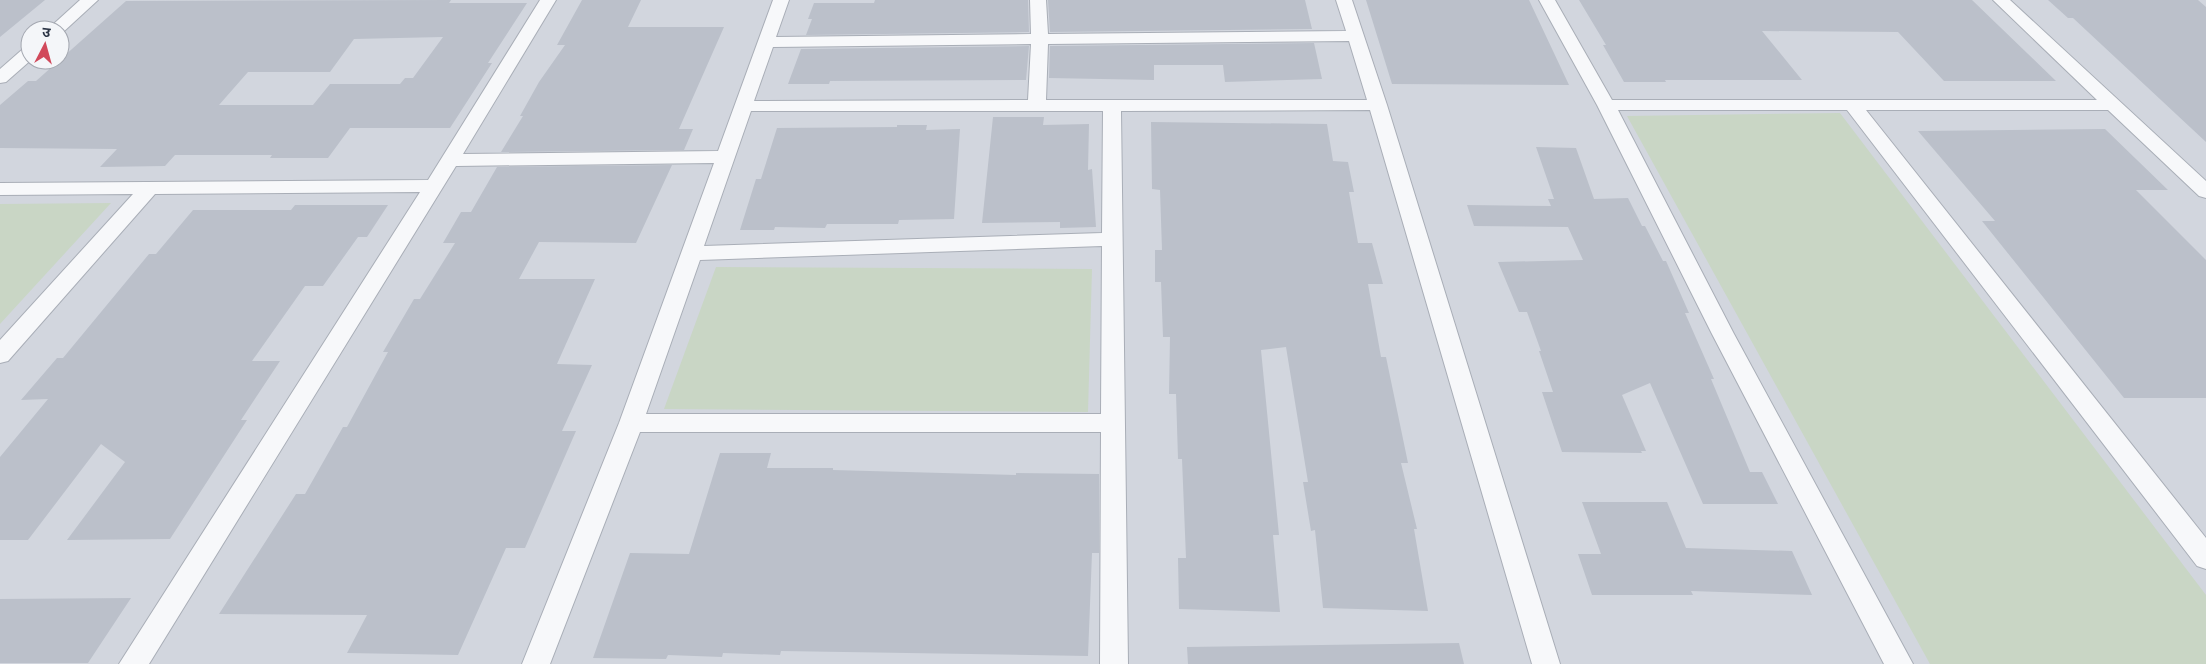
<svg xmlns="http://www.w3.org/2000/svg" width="2206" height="664" font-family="'Open Sans','Noto Sans Devanagari',sans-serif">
<rect width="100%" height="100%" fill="#e4e7ec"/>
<!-- built -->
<path fill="#d2d6de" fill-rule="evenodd" d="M0,0H2206V664H0ZM30,30H60V60H30Z"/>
<!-- green -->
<path fill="#c9d6c5" d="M1840,113L2206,595V664H1930L1627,116Z
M111,203L0,324V204Z
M716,267L1092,269L1088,412L664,409Z"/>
<!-- building -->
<path fill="#bbc0ca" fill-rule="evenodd" d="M0,0H45L0,37Z
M451,0L449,3H527L488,63H492L450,128H350L328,158H270L272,155H175L165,166L100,167L117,149L0,148V105L28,81H36L126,1ZM443,37L413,78H405L400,84H330L313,105H219L248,72H330L354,39Z
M582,0H641L628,27H724L679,129H693L684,150L501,152L523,116H520L539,82L565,45H557Z
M875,0H1028L1029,32L806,35L812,19H808L814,3H874Z
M1048,0H1305L1312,29L1050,32Z
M1366,0H1529L1569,85L1392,84Z
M1579,0H1972L2056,81H1944L1898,32L1762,31L1802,80H1665L1666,82H1624L1603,45H1606Z
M2048,0H2198L2206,7V142L2073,18H2068Z
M1314,43L1322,79L1225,82L1223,65H1154V80L1049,78L1050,46Z
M1029,46L1026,80L830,81L829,84H788L801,49Z
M993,117H1044L1043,125L1089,124L1088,170L1092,169L1096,227L1060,228V222L982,223Z
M1151,122L1327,124L1333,161L1348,162L1354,192H1349L1358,243H1372L1383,284H1368L1381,357H1386L1408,463H1401L1417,529H1414L1428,611L1323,608L1315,530L1311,531L1303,482H1308L1286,347L1261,350L1279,535H1273L1280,612L1179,609L1178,558H1186L1182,459H1178L1176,394H1169L1170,337H1163L1161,282H1155V250H1162L1160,190L1152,189Z
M897,125H927L926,130L960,129L954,219L899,220L898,224H827L825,228L775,227L774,230H740L756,179H761L777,128L897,127Z
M2105,129L2168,190H2136L2206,260V398H2124L1982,221H1995L1918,131Z
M1536,147L1576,148L1594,199L1628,198L1642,226H1645L1663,261H1666L1689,313H1685L1714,379H1711L1750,472H1762L1778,504H1703L1650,383L1622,395L1646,451H1641L1642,453L1562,452L1542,392H1553L1539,351H1541L1527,312H1519L1498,262L1583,260L1568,227L1474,226L1467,205L1551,206L1548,199H1554Z
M672,165L636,243L539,242L519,279H595L557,364L592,365L562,431H576L525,548H506L458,655L347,653L367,615L219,614L296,494H305L343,427H347L388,352H383L414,299H420L455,243H443L461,212H471L497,167Z
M295,205H388L367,237H358L323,286H305L252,361H280L241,420H247L170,539L67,540L125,462L101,444L28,540H0V457L48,399L21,400L57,358H63L149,254H156L193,210H291Z
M720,453H771L767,468H833V470L1016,475V473L1099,474V553H1092L1088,656L781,651L780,655L723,653L722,657L668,655L666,659L593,658L630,553L689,554Z
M1582,502H1667L1686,548L1792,551L1812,595L1691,591L1693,595H1592L1578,554H1601Z
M131,598L88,663H0V599Z
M1459,643L1464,664H1188L1187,647Z"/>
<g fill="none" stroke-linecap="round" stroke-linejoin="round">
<defs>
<path id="minor" d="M80,0H98L61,34L60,30H47Z
M540,0H556L463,154L718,151L773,0H789L776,37L1031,34L1030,0H1046L1048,34L1346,31L1336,0H1352L1387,105L1560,664H1532L1370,110L1121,111L1128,664H1100L1101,432H640L550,664H522L619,423L714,163L456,166L149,664H119L420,192L155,194L8,361L0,363V340L133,194L0,195V183L428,180ZM1349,41L1367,100H1046L1048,44ZM1031,44L1028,100L754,101L773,47ZM751,111H1103L1102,233L704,246ZM1102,246L1101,414H646L700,260Z
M1539,0H1555L1612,100H2097L1993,0H2010L2206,181V198L2199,196L2108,110H1866L2206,538V569L2197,566L1847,110H1618L1734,334L1913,664H1884L1712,334L1597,105Z
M30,47L31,60L6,82L0,83V69L24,48Z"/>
</defs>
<!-- minor casing -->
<use href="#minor" stroke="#a9aeb7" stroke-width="2"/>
<!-- minor -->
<use href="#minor" fill="#f7f8fa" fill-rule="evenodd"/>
</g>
<!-- north arrow -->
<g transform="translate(45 45) rotate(6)"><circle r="24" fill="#f4f6f9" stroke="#a4a8b1"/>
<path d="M0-4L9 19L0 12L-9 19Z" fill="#d1495b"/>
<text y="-8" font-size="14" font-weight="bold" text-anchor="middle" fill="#2b3445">उ</text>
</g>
</svg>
